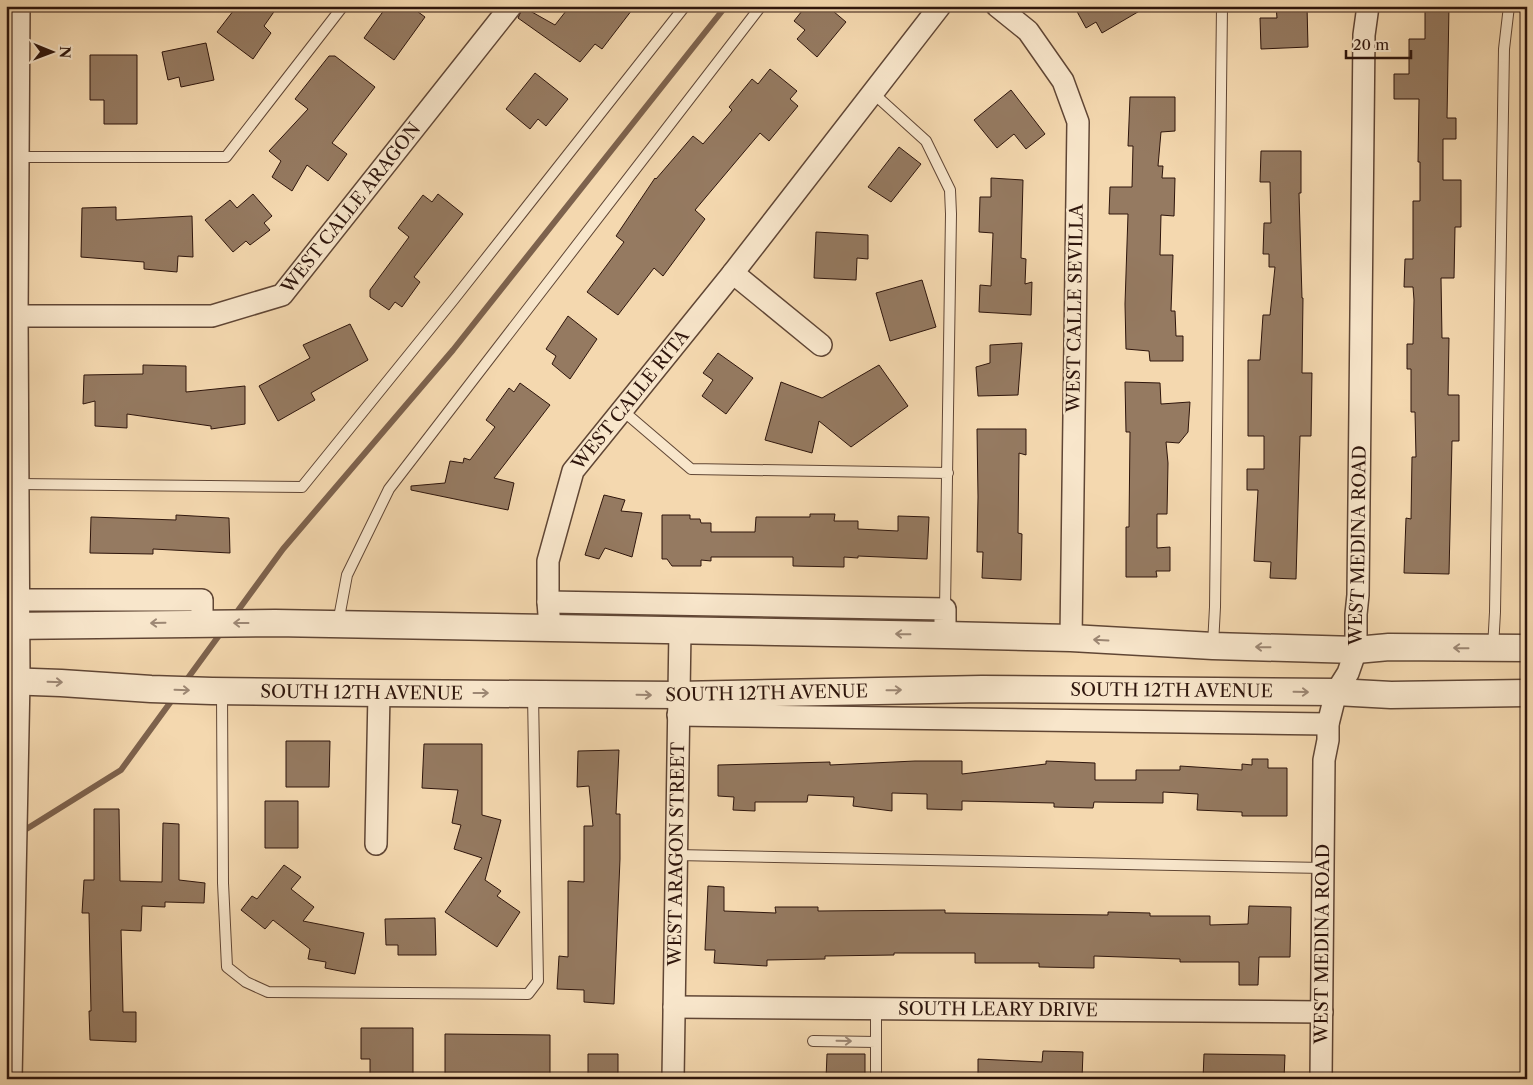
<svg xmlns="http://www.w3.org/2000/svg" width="1533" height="1085" font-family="'Libre Caslon Text',serif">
<rect width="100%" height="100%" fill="#f4d8af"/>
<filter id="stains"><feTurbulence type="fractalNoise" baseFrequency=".004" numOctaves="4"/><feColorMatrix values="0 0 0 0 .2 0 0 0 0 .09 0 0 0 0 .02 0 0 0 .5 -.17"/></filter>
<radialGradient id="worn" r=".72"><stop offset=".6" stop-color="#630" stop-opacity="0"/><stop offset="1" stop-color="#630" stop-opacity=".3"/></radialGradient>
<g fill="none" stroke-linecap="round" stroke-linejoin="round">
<!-- stream -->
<path stroke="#7d624d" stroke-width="6" d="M234,616L283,549L453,350L726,6
M185,682L223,630
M20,833L121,770L175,696"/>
</g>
<!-- building -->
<path fill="#957a61" stroke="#2e150c" d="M237,6H278L264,26L271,33L253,59L217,32Z
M387,6H410L425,17L394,60L364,38Z
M570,6H635L602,49L595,44L580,62L518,18L523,7L555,25Z
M806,6H827L846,22L817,57L797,39L805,30L794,21Z
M1074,6H1148L1102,33L1096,22L1086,28Z
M1276,6H1307L1308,47L1261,49L1260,18H1277Z
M1425,6H1449L1447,118H1456V139H1443V180H1461V227H1455L1454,278H1441L1442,338H1449L1448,395H1459V441H1452L1449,574L1404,573L1406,518L1411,519L1412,457H1416L1415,412H1411V369H1407V344H1413L1414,300L1413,287H1404L1405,259H1413V201H1420V162H1418L1419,99H1394V74H1409V39H1425Z
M206,43L214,80L181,87L179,77L168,80L162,52Z
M90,55H137V124H104V100H90Z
M329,56H335L375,87L332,143L347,154L328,181L307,165L292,191L272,177L281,161L269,151L308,109L295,99Z
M770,69L797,91L790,99L798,106L769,141L760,133L695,210L705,219L663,276L654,268L618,315L587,292L624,242L616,236L655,178L656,179L693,136L703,144L732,110L729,107L752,79L758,84Z
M535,73L568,99L546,126L538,119L530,129L506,109Z
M1011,90L1045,134L1026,149L1014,134L997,148L974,120Z
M1130,97H1175V131L1161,132L1158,166H1163L1162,178H1175L1174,216L1161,215L1160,255H1173L1171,311H1175L1176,336H1183V361H1150L1149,351L1126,349L1125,304L1128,214H1109L1110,187H1132L1133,146H1128Z
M899,147L921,164L891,202L868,187Z
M1261,151H1301V193H1299L1302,298H1303L1302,373H1312L1311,436H1300L1296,579L1270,578L1271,562L1254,561L1258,490H1247V469H1264V436H1248V360H1260L1263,315H1270L1275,267H1269V254H1263L1264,223H1271L1270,182H1260Z
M991,178L1023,180L1021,258L1026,259L1025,284L1032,282L1031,315L979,312L980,285L991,286L993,233L979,232L980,197H991Z
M253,194L272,216L264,223L270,230L250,245L246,241L233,252L205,220L230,200L237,208Z
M438,194L463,214L414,277L420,282L402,307L395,302L389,310L370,297V290L409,237L398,228L423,195L432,202Z
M116,207V220L192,216L193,257L178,256L177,272L144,269V262L81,257L82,208Z
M816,232L868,235V259L857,258L856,280L814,278Z
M922,280L936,327L890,341L876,293Z
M568,316L597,339L570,379L552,364L556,356L546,349Z
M350,324L368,360L311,393L315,400L278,421L259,386L310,358L303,345Z
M1022,343L1018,395L978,396L976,367L990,363V345Z
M718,353L753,378L726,414L702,396L713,380L703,373Z
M143,365L186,366V392L245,386V424L211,429V426L127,414V428L95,426V401L83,404L84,375L143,374Z
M879,365L908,406L851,447L819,421L812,453L765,440L781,382L822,398Z
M1125,382L1160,383L1161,404L1190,402L1188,432L1179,443L1166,442L1168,463L1167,514H1157V548L1170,547V571H1156L1157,577H1126V527H1129L1130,432H1126Z
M520,383L550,405L494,478L514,483L508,510L411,490V486L445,483L450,461L463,463L464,458L470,460L495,427L486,420L509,388L514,392Z
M977,429H1026V455L1019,453L1018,533L1022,534L1021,580L982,578L983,552H977L978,497Z
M604,495L625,500L621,511L642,513L632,557L605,548L599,559L585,555Z
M810,514H835L834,521H858V529L898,531V516L929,517L927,559L858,556V558L844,557V567L793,566V557H711V561L701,560V566H672L667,559H662V515H690V519H700L701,523H711V532H755L756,517H810Z
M176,515L229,518L230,553L153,549V554L90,553L91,517L176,520Z
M286,741H330L329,787H286Z
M424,744H482V815L501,820L485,880L501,891L497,896L520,912L497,947L445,912L482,858L454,849L461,825L452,823L458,790L422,788Z
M619,750L616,814H620V859L614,1004L584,1002V990L557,989L559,956L568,957V881L584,882V826H593L589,786L577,787L578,751Z
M1252,759H1268V768H1287V816H1242V812L1197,810L1198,794L1163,792V803L1094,802L1093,808L1054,807V803L962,801V810L927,809V794L892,793V811L853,806L854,797L808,795L807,802H755V811L733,810L734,797L718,796V765L830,762V765L915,761H962V774L1046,764V761L1095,763V780H1136V770H1180V766L1242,770V764L1252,765Z
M265,801H298V848H265Z
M94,809H119L120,881L162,882L163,823L179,824V880L205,883L204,903L165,902V907L142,906L141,931L121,930L123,1012H136V1042L90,1040L89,1011H91L89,913H82L84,880H94Z
M284,865L301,877L291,889L314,907L303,921L364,933L355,974L325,968L326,962L308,959L310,949L273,920L265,929L241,910L252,896L257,899Z
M708,886L724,887V911L776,913L775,907H818V911L945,910V913L1108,915V912L1150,913V916H1210V925L1248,924L1249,906L1291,907L1290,957H1259L1258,985H1239V962H1180V959L1094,956V968L1039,967V963H975V953H894V955L825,956V959L767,960V966L714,963L715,950H705Z
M435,918L436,955H398V945H386L385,919Z
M361,1028H413V1079H370V1059H361Z
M445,1034L550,1035V1079H445Z
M1043,1051L1083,1052L1082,1079H978V1059L1042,1062Z
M588,1054H618V1079H588Z
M827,1054H865V1077L851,1076V1079H826Z
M1204,1054L1285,1055L1284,1079H1203Z"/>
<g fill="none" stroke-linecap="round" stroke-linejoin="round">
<defs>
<path id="service" d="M873,93L926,141L950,190L951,214L945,609
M18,157H226L343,6
M622,410L691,469L948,473
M18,484L302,487L454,299L685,6
M338,623L347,575L389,489L761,6
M1213,645L1215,607L1222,6
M1493,648L1495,612L1504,49L1509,6
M222,692L223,883L227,967L246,982L268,992L528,994L538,981L533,695
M676,855L1324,868
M876,1009V1079
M813,1041L876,1042"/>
<g id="minor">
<path d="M997,6L1028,31L1063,81L1078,122L1071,638"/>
<path d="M733,273L821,345"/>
<path id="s1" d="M17,316H212L282,295L511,6"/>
<path d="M6,600H202V623"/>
<path d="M548,602L945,609V635"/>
<path id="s2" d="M550,627L548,602V561L573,471L733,273L940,6"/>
<path d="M678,715L1328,724"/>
<path d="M376,844L379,693"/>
<path id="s3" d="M674,1007L1322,1012"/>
<path d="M11,1079L19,679L17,316L19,6"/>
<path id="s4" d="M673,1079L680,630"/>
<path id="s5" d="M1321,1079L1324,760L1328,740V724L1336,692L1348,673L1356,650V614L1358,595L1364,35L1368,6"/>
</g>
<g id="tertiary">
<path d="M6,626L275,623L945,635L1071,638L1213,646L1356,650L1389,647L1527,648"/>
<path id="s6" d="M6,681L61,683L151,689L212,691L379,693L678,695L982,689L1336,692L1391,695L1527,693"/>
</g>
</defs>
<!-- service casing -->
<use href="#service" stroke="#604635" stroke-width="12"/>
<!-- minor casing -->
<use href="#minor" stroke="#604635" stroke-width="24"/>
<!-- tertiary casing -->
<use href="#tertiary" stroke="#604635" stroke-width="29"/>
<!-- service -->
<use href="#service" stroke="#f8e6cb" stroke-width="10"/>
<!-- minor -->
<use href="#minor" stroke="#f8e6cb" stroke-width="21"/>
<!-- tertiary -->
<use href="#tertiary" stroke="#f8e6cb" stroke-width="26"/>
</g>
<!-- one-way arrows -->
<defs><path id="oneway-shaft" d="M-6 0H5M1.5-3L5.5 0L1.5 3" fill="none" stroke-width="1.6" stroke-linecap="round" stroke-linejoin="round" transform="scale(1.25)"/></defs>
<g stroke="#9d8875">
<use href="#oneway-shaft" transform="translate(158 623) rotate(179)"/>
<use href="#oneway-shaft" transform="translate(241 623) rotate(180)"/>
<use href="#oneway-shaft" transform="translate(903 634) rotate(-179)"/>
<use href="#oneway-shaft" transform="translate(1101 640) rotate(-177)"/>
<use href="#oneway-shaft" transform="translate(1263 647) rotate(-179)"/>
<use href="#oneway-shaft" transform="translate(1461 648) rotate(-179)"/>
<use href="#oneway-shaft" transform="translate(55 682) rotate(2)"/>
<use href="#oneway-shaft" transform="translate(182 690) rotate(2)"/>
<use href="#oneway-shaft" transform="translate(894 690) rotate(-1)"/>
<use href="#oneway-shaft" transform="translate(1301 692) rotate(1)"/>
<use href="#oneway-shaft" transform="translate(481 693)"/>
<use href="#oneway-shaft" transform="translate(644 695) rotate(1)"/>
<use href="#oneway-shaft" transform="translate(844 1041) rotate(1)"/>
</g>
<g text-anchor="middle" stroke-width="5" stroke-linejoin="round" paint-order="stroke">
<!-- street labels -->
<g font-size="18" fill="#2e150c" stroke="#f8e6cb">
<text dy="6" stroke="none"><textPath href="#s1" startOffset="379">WEST CALLE ARAGON</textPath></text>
<text transform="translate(1075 308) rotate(-89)" y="6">WEST CALLE SEVILLA</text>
<text dy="6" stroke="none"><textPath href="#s2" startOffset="251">WEST CALLE RITA</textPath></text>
<text dy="6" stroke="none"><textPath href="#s5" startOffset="540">WEST MEDINA ROAD</textPath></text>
<text dy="6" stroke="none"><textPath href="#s6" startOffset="1166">SOUTH 12TH AVENUE</textPath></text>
<text dy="6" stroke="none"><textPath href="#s6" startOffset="356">SOUTH 12TH AVENUE</textPath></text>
<text dy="6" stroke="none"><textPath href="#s6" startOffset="761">SOUTH 12TH AVENUE</textPath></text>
<text dy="6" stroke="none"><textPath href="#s4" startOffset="225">WEST ARAGON STREET</textPath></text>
<text dy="6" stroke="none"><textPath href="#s5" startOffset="135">WEST MEDINA ROAD</textPath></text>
<text dy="6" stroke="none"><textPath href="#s3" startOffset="324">SOUTH LEARY DRIVE</textPath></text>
</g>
</g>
<!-- margin -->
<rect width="1533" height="1085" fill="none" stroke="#f4d8af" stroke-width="25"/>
<rect x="8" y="8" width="1518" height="1070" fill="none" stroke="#2e150c" stroke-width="2.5"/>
<rect x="12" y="12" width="1508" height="1060" fill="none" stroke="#2e150c"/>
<!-- north arrow -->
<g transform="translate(52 52) rotate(91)" stroke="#f8e6cb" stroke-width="4" paint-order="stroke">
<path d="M0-4L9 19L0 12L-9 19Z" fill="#2e150c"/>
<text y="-8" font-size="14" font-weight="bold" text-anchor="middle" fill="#2e150c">N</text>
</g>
<!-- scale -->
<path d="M1346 50v8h65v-8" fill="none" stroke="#2e150c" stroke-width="2.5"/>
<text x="1353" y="50" font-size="15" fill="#2e150c" stroke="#f8e6cb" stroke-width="4" paint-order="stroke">20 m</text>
<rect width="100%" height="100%" filter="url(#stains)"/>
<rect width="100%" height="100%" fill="url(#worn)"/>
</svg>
